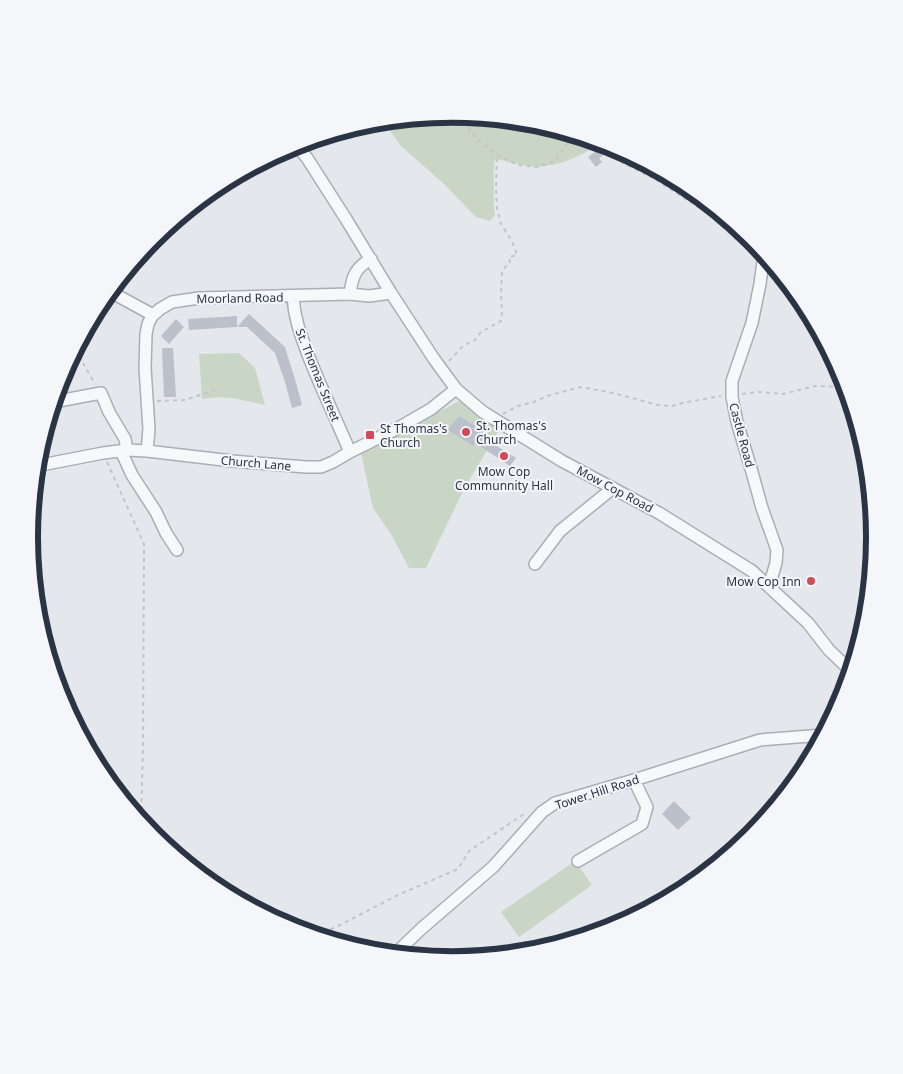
<svg xmlns="http://www.w3.org/2000/svg" width="903" height="1074" viewBox="0 0 903 1074" font-family="'Noto Sans',sans-serif">
  <style>
    .green { fill: #c9d6c5 }
    .building { fill: #bbc0ca }
    .lines { fill: none; stroke-linecap: round; stroke-linejoin: round }
    .minor-casing { stroke: #a9aeb7; stroke-width: 14 }
    .path { stroke: #c2c5cb; stroke-width: 2; stroke-dasharray: 4 4; stroke-linecap: butt }
    .minor { stroke: #f7f8fa; stroke-width: 11 }
    .poi-dot { fill: #d1495b; stroke: #f4f6f9; stroke-width: 2 }
    .labels { text-anchor: middle; dominant-baseline: central; stroke-width: 4; stroke-linejoin: round; paint-order: stroke }
    .street-label { font-size: 12px; fill: #2b3445; stroke: #f4f6f9 }
    .poi-label { font-size: 12px; fill: #2b3445; stroke: #f4f6f9; text-anchor: start }
    .rim { fill: none; stroke: #2b3445; stroke-width: 6 }
  </style>
  <rect width="100%" height="100%" fill="#e4e7ec"/>
  <path class="green" d="M452,114L534,122L603,143C584,153 566,164 545,166C528,168 511,162 495,159C493,166 494,175 494,183C494,195 493,203 495,215L490,221L476,217L444,184L401,146L383,121Z
    M239,353L255,368L265,405L232,398L220,397L202,399L199,354Z
    M461,400L501,427L465,487L426,568H409L391,534L373,508L361,453Z
    M575,861L592,885L519,937L501,912Z"/>
  <path class="building" d="M600,148L605,154L599,158L602,162L596,167L588,157Z
    M249,314L285,347L297,386L302,405L292,408L285,382L275,353L247,327H237Z
    M237,316V327L189,330L188,319Z
    M176,319L184,327L169,344L161,336Z
    M162,348H173L176,397H164Z
    M459,416L482,430L479,435L516,458L510,466L481,447L475,443L473,446L448,430Z
    M674,801L691,818L678,830L662,814Z"/>
  <g class="lines">
    <g class="minor-casing">
      <path id="minor" d="M296,145L307,158L346,219L391,293L434,359L456,389L483,412L562,461L659,513L752,571L808,623L829,650L851,671
        M764,254L760,284L752,323L732,381V397L737,422L752,472L762,508L777,550L776,563L769,586
        M109,291L153,315
        M350,294C352,277 355,268 371,259
        M293,296C294,317 300,333 307,352C320,386 336,419 350,452
        M53,402L101,393L109,412L125,439L127,450
        M121,451L132,475L156,512L166,533L177,550
        M147,451L149,429L145,368L146,334L148,324L152,316L160,309L172,302L199,298L350,294L369,296L391,293
        M36,466L103,453L127,450L147,451L232,461L306,467H321L333,462L350,452L398,428L431,409L456,389
        M535,564L560,531L613,488
        M578,861L642,824L647,807L634,780
        M395,954L421,929L493,867L542,812L555,803L634,780L760,740L823,735"/>
    </g>
    <path class="path" d="M458,115L478,140L497,155L518,165L537,167L555,161L569,141L570,133
      M605,144L617,160L653,178L706,212L754,255
      M75,349L95,384
      M449,361L463,346L475,340L481,332L501,321L502,312L501,292L502,271L510,262L509,257L517,255L512,241L501,224L497,209L496,188L497,155
      M742,394L759,392L783,394L815,386L846,387
      M157,401L185,400L215,390
      M503,414L518,406L534,402L547,396L581,387L613,393L658,405L672,406L682,403L721,396
      M107,462L144,544L143,746L141,822
      M316,936L340,925L398,895L458,869L469,851L527,812"/>
    <use href="#minor" class="minor"/>
  </g>
  <g class="poi-dot">
    <circle cx="466" cy="432" r="5"/>
    <rect x="365" y="430" width="10" height="10" rx="2.5"/>
    <circle cx="504" cy="456" r="5"/>
    <circle cx="811" cy="581" r="5"/>
  </g>
  <g class="labels">
    <g class="street-label">
      <text transform="translate(240 298) rotate(-1)">Moorland Road</text>
      <text transform="translate(318 375) rotate(68)">St. Thomas Street</text>
      <text transform="translate(742 435) rotate(75)">Castle Road</text>
      <text transform="translate(256 463) rotate(5)">Church Lane</text>
      <text transform="translate(615 489) rotate(28)">Mow Cop Road</text>
      <text transform="translate(597 792) rotate(-18)">Tower Hill Road</text>
    </g>
    <g class="poi-label">
      <text x="476" y="425">St. Thomas's<tspan x="476" dy="14">Church</tspan></text>
      <text x="380" y="428">St Thomas's<tspan x="380" dy="14">Church</tspan></text>
      <text x="504" y="471" text-anchor="middle">Mow Cop<tspan x="504" dy="14">Communnity Hall</tspan></text>
      <text x="801" y="581" text-anchor="end">Mow Cop Inn</text>
    </g>
  </g>
  <path d="M0 0H903V1074H0ZM38 537a414 414 0 1 1 828 0a414 414 0 1 1-828 0Z" fill="#f4f6f9" fill-rule="evenodd"/>
  <path class="rim" d="M38 537a414 414 0 1 1 828 0a414 414 0 1 1-828 0Z"/>
</svg>
